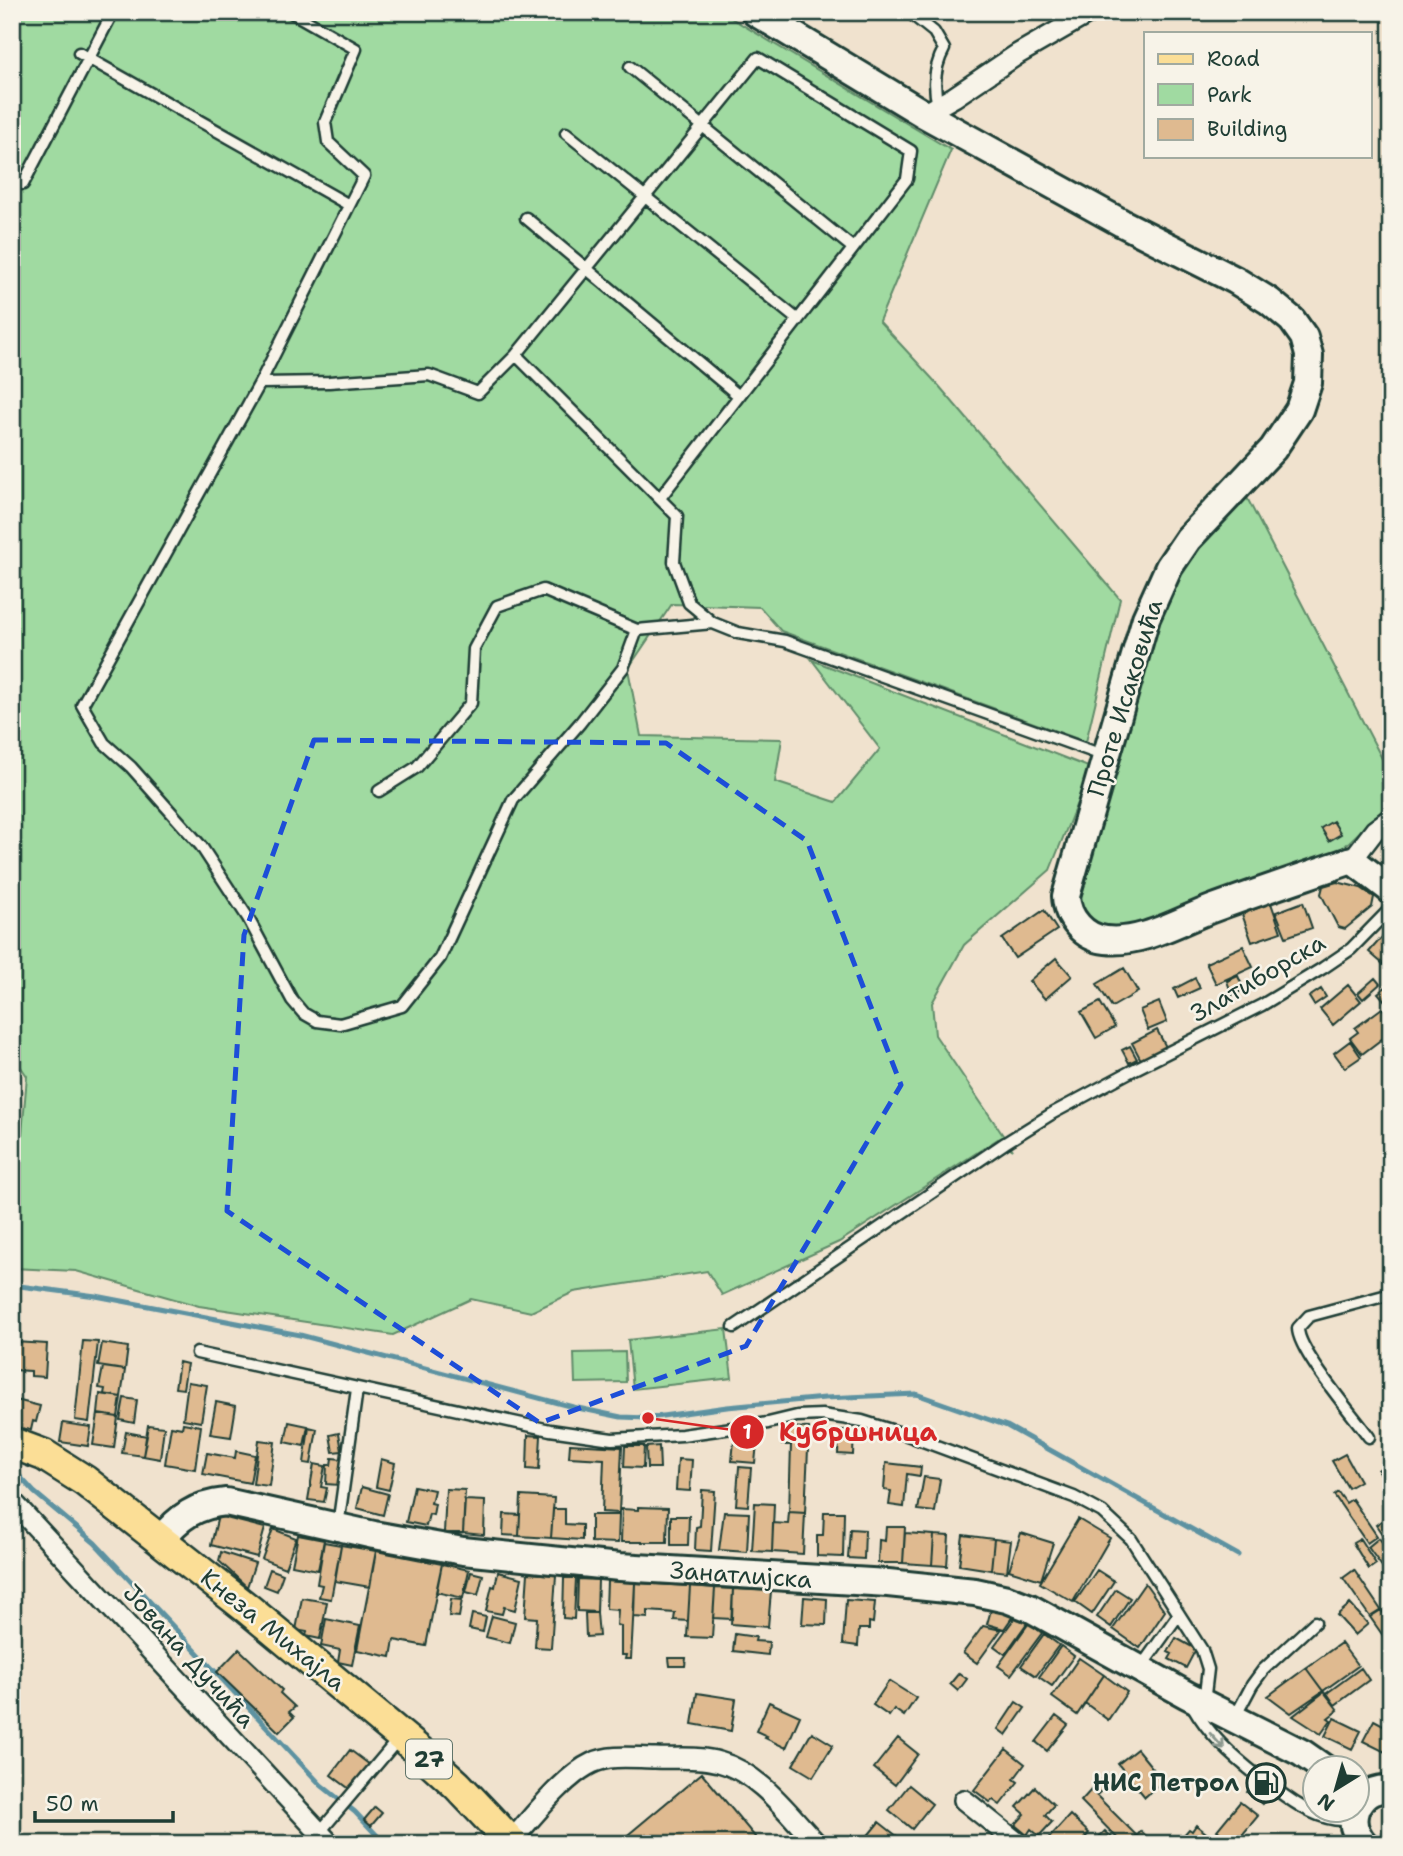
<svg xmlns="http://www.w3.org/2000/svg" width="1403" height="1856" viewBox="0 0 1403 1856" font-family="'Shantell Sans',sans-serif">
  <style>
    .green { fill: #a0daa1; stroke: #608c6a; stroke-width: 2 }
    .lines { fill: none; stroke-linecap: round; stroke-linejoin: round }
    .stream { stroke: #5d92a1; stroke-width: 5 }
    .building { fill: #dfba90; stroke: #1f3d34; stroke-width: 2 }
    .lane-casing { stroke: #1f3d34; stroke-width: 15 }
    .street-casing { stroke: #1f3d34; stroke-width: 24 }
    .secondary-casing { stroke: #1f3d34; stroke-width: 32 }
    .primary-casing { stroke: #1f3d34; stroke-width: 35 }
    .lane { stroke: #f7f3e8; stroke-width: 10 }
    .street { stroke: #f7f3e8; stroke-width: 19 }
    .secondary { stroke: #f7f3e8; stroke-width: 26 }
    .primary { stroke: #fbde96; stroke-width: 30 }
    .oneway { stroke: #8b988e }
    .marked { fill: none; stroke: #1d4ed8; stroke-width: 5; stroke-dasharray: 14 9; stroke-linejoin: round }
    .labels { text-anchor: middle; dominant-baseline: central; stroke-width: 5; stroke-linejoin: round; paint-order: stroke }
    .shield { fill: #f7f3e8; stroke: #60746a; stroke-width: 2 }
    .shield-label { font-size: 23px; font-weight: bold; fill: #1f3d34 }
    .street-label { font-size: 24px; fill: #1f3d34; stroke: #f7f3e8 }
    .poi-label { font-size: 24px; font-weight: bold; fill: #1f3d34; stroke: #f7f3e8; text-anchor: end }
    .leader { fill: none; stroke: #d62828; stroke-width: 2.5 }
    .callout-dot { fill: #d62828; stroke: #f7f3e8; stroke-width: 2.5 }
    .mark-label { font-size: 21px; text-anchor: middle; font-weight: bold; fill: #fff }
    .callout-label { font-size: 26px; text-anchor: middle; font-weight: bold; fill: #d62828; stroke: #f7f3e8; stroke-width: 5; stroke-linejoin: round; paint-order: stroke }
  </style>
  <rect width="100%" height="100%" fill="#f0e2ce"/>
  <filter id="ink" filterUnits="userSpaceOnUse"><feTurbulence type="fractalNoise" baseFrequency=".0143" numOctaves="2"/><feDisplacementMap in="SourceGraphic" scale="14" xChannelSelector="R" yChannelSelector="G"/><feConvolveMatrix kernelMatrix="1 2 1 2 8 2 1 2 1" color-interpolation-filters="sRGB"/></filter>
  <g filter="url(#ink)">
    <path class="green" d="M16,12H721L951,150L879,321L939,386L1120,599L1086,742L781,631L760,607L672,604L628,669L641,736L782,739L775,782L836,802L880,749L812,660L1091,768L1050,870L964,945L932,1003L935,1035L1013,1150L998,1139L839,1242L722,1295L707,1271L574,1292L531,1312L471,1299L393,1335L199,1306L76,1271L12,1268V1157L21,1146L27,1076L12,1054V18Z
      M1244,492L1391,776V802L1346,845L1331,856L1112,932L1092,923L1076,908L1153,618L1191,553Z
      M726,1329L732,1378L633,1389L628,1340Z
      M625,1352L626,1382L575,1383L574,1353Z"/>
    <g class="lines">
      <path class="stream" d="M12,1285L96,1296L300,1335L573,1407L621,1417L648,1418L727,1407L825,1398L916,1394L1007,1426L1238,1555
        M12,1468L34,1492L95,1543L321,1785L355,1812L385,1844"/>
    </g>
    <path class="building" d="M1333,821L1341,834L1329,841L1321,828Z
      M1337,882L1361,888L1374,897L1372,907L1345,929L1338,927L1321,894L1323,886Z
      M1303,902L1312,928L1286,937L1276,912Z
      M1271,903L1281,932L1252,942L1242,914Z
      M1044,910L1057,930L1015,958L1002,939Z
      M1391,932V971L1369,952L1383,936L1385,938Z
      M1243,946L1253,967L1216,984L1206,963Z
      M1056,958L1072,976L1045,999L1029,981Z
      M1124,968L1138,992L1112,1007L1097,984Z
      M1238,976L1244,990L1232,995L1227,981Z
      M1195,978L1200,988L1178,998L1174,989Z
      M1375,978L1380,984L1363,999L1358,993Z
      M1391,983V996L1385,1001L1378,993Z
      M1348,985L1361,1001L1333,1025L1320,1009Z
      M1321,989L1326,997L1314,1005L1309,997Z
      M1100,1002L1115,1027L1096,1038L1081,1012Z
      M1159,1002L1167,1022L1148,1030L1140,1010Z
      M1382,1008L1391,1019V1032L1362,1054L1350,1038L1358,1032L1355,1028Z
      M1157,1030L1166,1047L1141,1060L1132,1043Z
      M1350,1041L1361,1057L1345,1068L1334,1053Z
      M1130,1046L1137,1059L1129,1063L1122,1050Z
      M83,1341L98,1342L89,1422L75,1420Z
      M14,1342L47,1344L45,1377L31,1376V1371L13,1370Z
      M102,1343L128,1347L125,1370L98,1366Z
      M179,1362L187,1364L183,1389L175,1388Z
      M103,1367L125,1370L121,1397L104,1394L105,1389L99,1388Z
      M188,1382L207,1385L201,1422L183,1419Z
      M100,1394L121,1397L118,1417L98,1414Z
      M124,1398L137,1400L134,1423L120,1420Z
      M16,1400L40,1406L36,1422L33,1421L31,1430L12,1426Z
      M216,1402L236,1406L231,1437L210,1434Z
      M98,1414L118,1417L114,1448L93,1445Z
      M289,1422L308,1426L304,1446L285,1442Z
      M63,1423L91,1427L88,1446L60,1442Z
      M183,1423L201,1426L195,1469L165,1464L171,1426L182,1428Z
      M148,1425L164,1427L160,1459L143,1456Z
      M309,1427L317,1429L311,1464L304,1463Z
      M783,1427L809,1428L805,1513L789,1512L791,1445H782Z
      M839,1430H854L853,1455L838,1454Z
      M126,1432L147,1436L143,1456L122,1453Z
      M339,1433L342,1451L333,1452L330,1435Z
      M528,1435L541,1436L539,1470L527,1469Z
      M259,1440L275,1442L269,1486L253,1484Z
      M734,1441L757,1443L755,1463L732,1461Z
      M570,1444L622,1447L619,1513L602,1512L604,1459L569,1457Z
      M625,1446H644L643,1468L624,1467Z
      M659,1446L660,1468H647L646,1447Z
      M236,1451L255,1455L250,1483L203,1474L207,1453L235,1458Z
      M1345,1454L1360,1481L1348,1488L1332,1461Z
      M332,1458L341,1459L339,1485L326,1484L327,1465H331Z
      M381,1459L395,1463L389,1490L376,1487Z
      M678,1459L692,1460L690,1491L676,1490Z
      M1390,1461L1391,1462V1487L1378,1470Z
      M886,1463L921,1467L920,1476L907,1474L904,1507L889,1505L891,1491L884,1490Z
      M314,1464L325,1466L321,1487L327,1488L324,1502L308,1500Z
      M739,1467L751,1468L748,1506L736,1505Z
      M924,1477L940,1479L935,1512L918,1510Z
      M414,1486L434,1490L431,1503L435,1504L433,1515L429,1514L426,1526L406,1522Z
      M362,1487L388,1494L383,1515L357,1508Z
      M446,1489L465,1490L463,1533H444Z
      M702,1490L715,1491L711,1551L695,1550L696,1527L700,1526Z
      M1338,1492L1346,1503L1352,1499L1377,1536L1367,1543L1334,1495Z
      M521,1496L554,1498L551,1538L519,1536Z
      M465,1500L485,1501L484,1535L463,1533Z
      M755,1503L774,1504L772,1552L752,1551Z
      M638,1507L668,1508L667,1542H621L622,1509L638,1510Z
      M553,1509H565V1524L582,1525V1540L551,1538Z
      M724,1512L749,1513L747,1552L719,1550Z
      M789,1512L805,1513L803,1554L772,1552L773,1523L788,1524Z
      M824,1512H844L843,1557L817,1556V1535H823Z
      M504,1514L520,1515L519,1536L503,1535Z
      M591,1515H619L618,1543L591,1542Z
      M218,1516L265,1528L257,1557L211,1545Z
      M671,1516H689L688,1545H671Z
      M1078,1519L1110,1538L1073,1602L1040,1583Z
      M1384,1519L1391,1529L1390,1546L1376,1525Z
      M886,1527H905L903,1563H878L879,1540L885,1541Z
      M273,1529L296,1538L285,1568L262,1559Z
      M850,1529L865,1530L864,1559L848,1558Z
      M905,1533L934,1535L932,1565L903,1563Z
      M1021,1533L1053,1543L1041,1580L1009,1570Z
      M298,1535L324,1540L318,1570L292,1565Z
      M934,1535L949,1536L947,1566L932,1565Z
      M963,1535L994,1539L991,1570L959,1565Z
      M1379,1538L1391,1554V1573L1388,1575L1368,1547Z
      M994,1539L1011,1541L1007,1572L991,1570Z
      M1360,1539L1376,1564L1369,1569L1353,1543Z
      M324,1542L341,1545L331,1599L319,1597L322,1585L317,1584Z
      M341,1545L376,1551L370,1587L335,1581Z
      M376,1551L442,1564L426,1646L394,1640L391,1657L357,1650Z
      M221,1552L255,1563L247,1587L219,1561Z
      M442,1564L469,1570L463,1598L436,1592Z
      M270,1569L283,1574L277,1591L264,1586Z
      M1097,1570L1114,1581L1092,1614L1075,1602Z
      M1354,1570L1381,1610L1370,1617L1343,1578Z
      M471,1572L483,1575L478,1595L466,1592Z
      M498,1572L522,1578L515,1610L504,1607L502,1614L486,1611L492,1586L495,1587Z
      M528,1573L556,1575L551,1648L535,1647L537,1618L525,1617Z
      M564,1578H576L574,1619L563,1618Z
      M578,1579L598,1580L597,1612L577,1611Z
      M607,1581L635,1583L631,1659H625L626,1655H621V1626L617,1625L618,1610L606,1609Z
      M635,1583L690,1586L688,1621L674,1620L675,1613L648,1611V1618L634,1617Z
      M1145,1583L1165,1611L1140,1648L1113,1629Z
      M690,1586L715,1588L712,1638L687,1637Z
      M715,1588L733,1589L732,1619L713,1618Z
      M733,1589L771,1591L768,1627L731,1624Z
      M1116,1589L1130,1598L1111,1627L1097,1617Z
      M804,1597L827,1599L826,1625L802,1624Z
      M302,1598L327,1602L320,1639L306,1636L307,1632L296,1630Z
      M451,1599L462,1600L459,1617L449,1616Z
      M846,1600L875,1602L873,1623L869,1622V1629H859L858,1646L843,1644Z
      M1350,1604L1368,1624L1355,1635L1337,1615Z
      M991,1610L1013,1616L1004,1629L987,1624Z
      M1381,1610L1391,1624V1647L1370,1617Z
      M585,1613H597L599,1636L586,1637Z
      M472,1614L486,1617L483,1632L469,1629Z
      M1017,1615L1027,1623L1005,1654L994,1646Z
      M492,1616L515,1622L510,1643L486,1637Z
      M326,1619L360,1626L352,1665L338,1662L340,1650L321,1646Z
      M1029,1623L1042,1633L1011,1675L998,1666Z
      M983,1626L1001,1630L977,1663L963,1653Z
      M735,1634L756,1637L755,1641L769,1642L768,1655L733,1651Z
      M1044,1634L1059,1645L1036,1676L1021,1666Z
      M1176,1638L1196,1649L1186,1668L1169,1659L1172,1654L1168,1652Z
      M1341,1643L1358,1666L1323,1691L1306,1668Z
      M1061,1646L1074,1656L1052,1686L1039,1677Z
      M239,1649L282,1690L280,1693L295,1707L289,1712L294,1717L279,1732L217,1672Z
      M669,1658H686L685,1666H670Z
      M1079,1658L1104,1675L1077,1715L1052,1697Z
      M1306,1668L1323,1691L1291,1713L1268,1696Z
      M1361,1668L1369,1680L1335,1705L1327,1693Z
      M959,1673L967,1679L958,1691L950,1684Z
      M1104,1675L1127,1692L1108,1720L1085,1703Z
      M889,1681L916,1698L904,1716L894,1709L889,1716L873,1705Z
      M1324,1692L1338,1710L1328,1718L1331,1720L1321,1734L1293,1716Z
      M697,1693L736,1699L731,1731L692,1724Z
      M769,1702L800,1716L786,1748L765,1738L767,1736L756,1731Z
      M1016,1702L1025,1708L1006,1735L998,1729Z
      M1056,1716L1068,1725L1047,1751L1036,1742Z
      M1334,1718L1361,1731L1352,1749L1325,1736Z
      M1374,1720L1391,1729V1755L1363,1741Z
      M812,1732L833,1745L813,1777L793,1765Z
      M898,1738L918,1754L895,1785L874,1768Z
      M1006,1749L1025,1764L1014,1779L1018,1782L1000,1805L993,1800L990,1802L974,1790Z
      M1137,1749L1163,1781L1145,1797L1118,1764Z
      M350,1750L370,1765L351,1790L331,1775Z
      M1268,1764L1283,1776L1262,1804L1247,1792Z
      M702,1773L761,1844H617Z
      M1108,1774L1115,1781L1109,1787L1107,1785L1097,1795L1091,1790Z
      M909,1785L932,1804L912,1829L889,1810Z
      M1035,1787L1054,1805L1045,1815L1052,1822L1039,1836L1031,1829L1027,1835L1015,1825L1025,1814L1017,1807Z
      M1091,1790L1137,1836L1130,1844H1123L1081,1801Z
      M1240,1802L1258,1816L1238,1840L1235,1838L1232,1842L1217,1830Z
      M375,1807L382,1813L371,1826L364,1820Z
      M1070,1815L1089,1833L1080,1844H1055L1049,1838Z
      M879,1822L907,1844H861Z
      M1196,1825L1206,1833L1197,1844H1176L1189,1829L1192,1831Z
      M1105,1831L1119,1844H1102L1097,1839Z
      M1141,1831L1155,1844H1130Z"/>
    <g class="lines">
      <g class="lane-casing">
        <path id="lane" d="M291,12L356,49L325,122L328,142L364,176L260,383L82,705L104,743L131,767L201,846L248,918L292,1000L303,1013L317,1021L340,1024L402,1006L440,958L513,800L580,723L623,668L637,630L713,623
          M909,12L934,32L944,49C934,67 933,86 938,106
          M788,29L800,12
          M79,53L349,205
          M630,67L853,248
          M566,133L798,320
          M23,184L113,12
          M526,218L739,396
          M516,355L677,516L674,562L689,603L713,623L738,633L785,641L1105,756
          M260,383L329,382L429,375L478,393L516,355L758,58L911,151L907,179L660,498
          M379,791L417,767L471,703L474,649L497,606L543,590L637,630
          M734,1327L1005,1143L1053,1113L1135,1069L1262,1005L1323,968L1351,949L1391,908
          M197,1353L550,1430L612,1439L682,1435L768,1423L797,1416L822,1415L862,1421L904,1434L1074,1497L1102,1512L1131,1539L1202,1650L1208,1669L1204,1703
          M1369,1437C1354,1416 1297,1350 1298,1328L1309,1316L1391,1294
          M338,1526L357,1389
          M1141,1667L1179,1614
          M1192,1705C1209,1735 1231,1755 1259,1777
          M1235,1717L1252,1685L1263,1670L1315,1622
          M1274,1788C1295,1804 1325,1825 1352,1819
          M319,1833L400,1737"/>
      </g>
      <g class="street-casing">
        <path id="street" d="M924,114L954,97L1018,54L1091,12
          M1352,860L1375,830L1391,818
          M12,1501L330,1844
          M964,1800L1019,1844
          M511,1841C532,1818 564,1776 592,1763C611,1754 635,1758 655,1758C676,1759 699,1756 719,1762C760,1773 789,1815 817,1844"/>
      </g>
      <g class="secondary-casing">
        <path id="secondary" d="M755,12L924,114L1122,223L1235,280L1269,301L1292,320L1304,337L1309,355L1308,383L1299,410L1273,449L1188,539L1169,567L1146,618L1066,896C1067,918 1084,938 1106,940C1143,944 1181,920 1214,908C1260,891 1306,876 1352,860L1391,890
          M161,1539C179,1517 196,1505 226,1502L374,1535L463,1551L620,1567L888,1583L975,1592L1007,1599L1030,1608L1187,1695L1302,1753L1325,1769
          M1358,1805C1366,1792 1376,1788 1391,1789
          M1355,1811C1351,1823 1355,1834 1364,1844"/>
      </g>
      <g class="primary-casing">
        <path id="primary" d="M12,1443L44,1455L85,1481L248,1609L424,1755L457,1785L513,1844"/>
      </g>
      <use href="#lane" class="lane"/>
      <use href="#street" class="street"/>
      <use href="#secondary" class="secondary"/>
      <use href="#primary" class="primary"/>
    </g>
    <defs><path id="oneway-shaft" d="M-6 0H5M1.5-3L5.5 0L1.5 3" fill="none" stroke-width="1.6" stroke-linecap="round" stroke-linejoin="round" transform="scale(1.75)"/></defs>
    <use class="oneway" href="#oneway-shaft" transform="translate(1217 1741) rotate(48)"/>
  </g>
  <path class="marked" d="M314,740L666,743L807,841L901,1085L746,1346L540,1423L227,1211L244,935Z"/>
  <defs>
    <g id="fuel-ring" transform="scale(2.0125)"><circle r="9.5" fill="#f7f3e8" stroke="#1f3d34" stroke-width="1.5"/><path d="M-5.5-6h7V0h2V4h1.3V-2.5L3-4.5l.8-.8L6-3V5H2.5V1h-1V6h-7ZM-4.2-4.7v3.2H.2V-4.7Z" fill="#1f3d34"/></g>
  </defs>
  <g fill-rule="evenodd">
    <use href="#fuel-ring" x="1266" y="1783"/>
  </g>
  <g class="labels">
    <rect class="shield" x="406" y="1739.5" width="46" height="39" rx="5"/>
    <g class="shield-label">
      <text x="429" y="1759">27</text>
    </g>
    <g class="street-label">
      <text transform="translate(1125 698) rotate(-73)">Проте Исаковића</text>
      <text transform="translate(1258 978) rotate(-30)">Златиборска</text>
      <text transform="translate(741 1575) rotate(4)">Занатлијска</text>
      <text transform="translate(273 1630) rotate(39)">Кнеза Михајла</text>
      <text transform="translate(189 1656) rotate(48)">Јована Дучића</text>
    </g>
    <g class="poi-label">
      <text x="1239" y="1783">НИС Петрол</text>
    </g>
  </g>
  <path class="leader" d="M648 1418L747 1432"/>
  <g class="callout-dot">
    <circle cx="648" cy="1418" r="7"/>
    <circle cx="747" cy="1432" r="18"/>
  </g>
  <g class="mark-label">
    <text x="747" y="1439">1</text>
  </g>
  <g class="callout-label">
    <text x="858" y="1441">Кубршница</text>
  </g>
  <rect width="1403" height="1856" fill="none" stroke="#f7f3e8" stroke-width="42"/>
  <rect x="21" y="21" width="1361" height="1814" fill="none" stroke="#1f3d34" stroke-width="2.5" filter="url(#ink)"/>
  <rect x="1144" y="32" width="228" height="126" fill="#f7f3e8" stroke="#a1aaa0" stroke-width="2"/>
  <rect x="1158" y="54" width="35" height="10" fill="#fbde96" stroke="#a1aaa0" stroke-width="2"/>
  <text x="1207" y="66" font-size="21" fill="#1f3d34">Road</text>
  <rect x="1158" y="84" width="35" height="21" fill="#a0daa1" stroke="#a1aaa0" stroke-width="2"/>
  <text x="1207" y="102" font-size="21" fill="#1f3d34">Park</text>
  <rect x="1158" y="119" width="35" height="21" fill="#dfba90" stroke="#a1aaa0" stroke-width="2"/>
  <text x="1207" y="136" font-size="21" fill="#1f3d34">Building</text>
  <g transform="translate(1336 1789) rotate(217)"><circle r="33" fill="#f7f3e8" stroke="#a1aaa0" stroke-width="2"/>
  <path d="M0-5L12 26L0 18L-12 26Z" fill="#1f3d34"/>
  <text y="-10" font-size="19" font-weight="bold" text-anchor="middle" fill="#1f3d34">N</text>
  </g>
  <path d="M35 1811v10h138v-10" fill="none" stroke="#1f3d34" stroke-width="3.5"/>
  <text x="46" y="1811" font-size="21" fill="#1f3d34" stroke="#f7f3e8" stroke-width="5" paint-order="stroke">50 m</text>
</svg>
